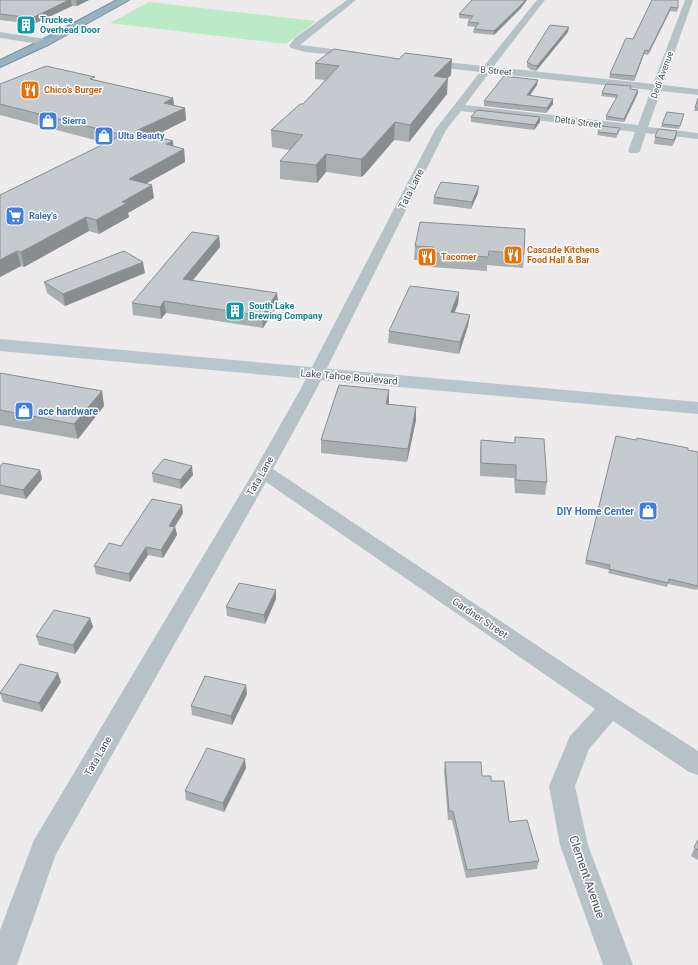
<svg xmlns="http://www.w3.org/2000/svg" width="698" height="965" viewBox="0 0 698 965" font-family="Roboto,sans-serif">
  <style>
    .green { fill: #bbeac7 }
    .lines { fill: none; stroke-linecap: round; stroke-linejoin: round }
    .trunk-casing { stroke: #7190a3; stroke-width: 2 }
    .minor { fill: #b7c2c7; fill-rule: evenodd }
    .tertiary { fill: #b7c2c7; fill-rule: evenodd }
    .secondary { fill: #b8c5cc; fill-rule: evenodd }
    .trunk { fill: #9ab2c0; fill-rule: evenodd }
    .wall { fill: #a9aeb1 }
    .shaded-wall { fill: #8a8d90 }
    .building { fill: #c5cace; stroke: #8a8d90 }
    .labels { text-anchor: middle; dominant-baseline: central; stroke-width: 3; stroke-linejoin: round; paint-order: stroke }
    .far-culture-label { font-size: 9px; font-weight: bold; fill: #0d838f; stroke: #fff; text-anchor: start }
    .far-street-label { font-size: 9px; fill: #455157; stroke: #fff }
    .far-food-label { font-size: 9px; font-weight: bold; fill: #c56008; stroke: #fff; text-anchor: start }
    .far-shop-label { font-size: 9px; font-weight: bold; fill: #366cbe; stroke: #fff; text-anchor: start }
    .street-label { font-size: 10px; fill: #455157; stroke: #fff }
    .shop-label { font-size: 10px; font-weight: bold; fill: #366cbe; stroke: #fff; text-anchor: start }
    .near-street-label { font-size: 12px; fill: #455157; stroke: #fff }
  </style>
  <rect width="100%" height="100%" fill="#eeebec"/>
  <path class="green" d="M149,2L316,21L286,44L110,23Z"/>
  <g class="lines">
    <g class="trunk-casing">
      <path id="trunk" d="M117,0H129L50,44L0,67V60L42,40Z"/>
    </g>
    <path class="minor" d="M347,0H356L300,45L357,52L362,55L360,57L305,52L291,48L289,46L295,38Z
      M537,0H545L493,67L653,84L685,0H693L663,85L698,89V95L661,91L648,127L698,133V139L646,133L640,151L638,153H630L628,151L635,132L461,111L446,130L315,392L273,469L619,700L698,751V775L689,772L613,721L589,749L575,786L588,845L633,965H603L560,845L549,786L570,736L595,709L266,482L56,854L17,965H0V930L34,840L254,471L299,392L435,130L480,72L427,66L422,63L427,60L484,66ZM489,73L651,90L638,125L465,105Z"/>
    <path class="tertiary" d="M0,32L46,39L51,42L46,45L0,38Z"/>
    <path class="secondary" d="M0,339L698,402V414L0,351Z"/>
    <use href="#trunk" class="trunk"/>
  </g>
  <path class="wall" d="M0,0H89L77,6H72L34,24L0,20Z
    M652,0L678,8L677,12L670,11L648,55L644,54L634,81L609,78L610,74L633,39Z
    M521,8L494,35L473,33L474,29L476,27L467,26L468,22L470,19L459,18V14Z
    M568,32L536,71L531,70L527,67V62Z
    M315,63L451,75L447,78V94L409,142L394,140L364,175L361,177L326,172L317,183L280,179V161L290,150L272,147L271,130L303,104L325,80L315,79Z
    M95,80L173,98L174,105L185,108L186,120L154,136L173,146L184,149L185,162L146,183L154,198L128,213L129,217L99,234L89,231L24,267L21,266L0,277V195L106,143L0,115V84Z
    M537,85L530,96L553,99V104L546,113L484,106V101Z
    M631,89L638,93L624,122L606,120V116L617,98L601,96L602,93Z
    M698,98V111H694L695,108Z
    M471,117H540V122L534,130L471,122Z
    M683,117L679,129L661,127L662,124Z
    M620,128L619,132L616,138L597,135L598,132Z
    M677,131L676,138L672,146L654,144L655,137Z
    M478,193L471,209L433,204L434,197Z
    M219,236L220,247L192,281L277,293L278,304L263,328L166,313L161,319L133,315L132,303Z
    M415,246L524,254L523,268L487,265V271L431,267V261L414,260Z
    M145,273L65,306L47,293L44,282Z
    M459,292L458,304L454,313L468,326L459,354L388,343L389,331Z
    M0,373L102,391L104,406L78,439L0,425Z
    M389,390L388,405L416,407V420L407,462L321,453V440Z
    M616,436L698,452V588L697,590L668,584L667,587L608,573L609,570L585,564Z
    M515,437L547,482L545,495L515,493L514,478L480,476V453L481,440L515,443Z
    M0,466L40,470L42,479L26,499L0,494Z
    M152,473L193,475L181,489L153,482Z
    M183,513L175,527L177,535L163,558L148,555L130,582L96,574L94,566L121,546Z
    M276,599L265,624L227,616L226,607Z
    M90,618L93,627L75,654L39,645L36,636Z
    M61,682L42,712L3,702L0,693Z
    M246,685L247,694L232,725L192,715L191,706Z
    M445,762L482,776L491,781L509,822L539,861L537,869L466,878L452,820H448L444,771Z
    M246,768L224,812L186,800L185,791Z
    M698,840V860L691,856Z"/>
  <path class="shaded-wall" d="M69,0H71L72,6L34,24L32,18Z
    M76,0H89L77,6Z
    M525,0H527L521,8L494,35V31Z
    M671,7L670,11L648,55L649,51Z
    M569,27L568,32L536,71L537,66Z
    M645,50L644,54L634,81L635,76Z
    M452,59L451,75L433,92L434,76Z
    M448,78L447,94L409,142L410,125Z
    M538,80L537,85L526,100L527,95Z
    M638,90V93L624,122V119Z
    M173,98L175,110L164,103Z
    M553,99V104L546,113L547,108Z
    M185,108L186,120L138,144L136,131Z
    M540,117V122L534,130L535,125Z
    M395,122L394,140L364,175L361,177V159Z
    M677,131L676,138L672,146Z
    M173,141L174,154L166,144Z
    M184,149L185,162L131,192L129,179Z
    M326,154V172L317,183L316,165Z
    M152,185L154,198L128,213L129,217L99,234L96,220L122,202Z
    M479,186L478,193L471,209L472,202Z
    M86,217L89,231L24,267L21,252Z
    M219,236L220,247L184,291L183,279Z
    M17,251L21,266L0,277V260Z
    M143,262L145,273L65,306L63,294Z
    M459,292L458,304L450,324L451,312Z
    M277,293L278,304L263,328L262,316Z
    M164,301L166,313L161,319L160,307Z
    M470,315L468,326L459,354L460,342Z
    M389,390V402L385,417L386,404Z
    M102,391L104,406L78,439L74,424Z
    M416,407V420L407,462L408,449Z
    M192,466L193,475L181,489L180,480Z
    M40,470L42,479L26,499L23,490Z
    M182,505L183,513L170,534L169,526Z
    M175,527L177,535L163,558L161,550Z
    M146,547L148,555L130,582L129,574Z
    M276,590V599L265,624L264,615Z
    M90,618L93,627L75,654L73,645Z
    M58,673L61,682L42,712L39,703Z
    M246,685L247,694L232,725L231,716Z
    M245,759L246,768L224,812L223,803Z"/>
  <path class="building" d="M0,0H69L32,18L0,14Z
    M472,0H525L522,4L494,31L474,29L479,23L468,22L473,16L459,14Z
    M652,0H678V8L671,7L649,51L645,50L635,76L610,74L626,38L633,39Z
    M550,25L569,27L537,66L532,65L527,62Z
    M334,49L399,59L405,53L452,59L434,76L448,78L410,125L395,122L364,157L361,159L326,154L316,165L280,161L303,135L271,130L300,104H303L339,66L315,63Z
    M46,66L95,77L90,79L173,98L164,103L185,108L136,131L173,141L166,144L184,149L129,179L152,185L122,202L127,203L96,220L86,217L21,252L17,251L0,260V195L122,135L0,104V84Z
    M504,76L538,80L527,95L553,99L547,108L484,101Z
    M606,84L631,86L630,89L638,90L624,119L606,116L618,95L602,93Z
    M698,98V108H695Z
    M477,110L540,117L535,125L471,117Z
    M667,112L684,114L680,126L662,124Z
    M601,126L620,128L617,134L598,132Z
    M658,129L677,131L674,140L655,137Z
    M441,182L479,186L472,202L434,197Z
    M420,222L525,229L524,254L489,251L488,257L432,253L433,247L415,246Z
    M192,232L219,236L183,279L277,293L262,316L164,301L160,307L132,303Z
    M124,251L143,262L63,294L44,282Z
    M410,286L459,292L451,312L470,315L460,342L389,331Z
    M0,373L102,391L74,424L0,410Z
    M339,385L389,390L386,404L416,407L408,449L321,440Z
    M616,436L636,440L637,438L688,448V450L698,452V586L669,579L668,583L609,569L610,565L586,560Z
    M515,437L544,439L547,482L516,480V465L481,463V440L515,443Z
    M164,459L192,466L180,480L152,473Z
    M3,463L40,470L23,490L0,485V466Z
    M152,499L182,505L169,526L175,527L161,550L146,547L129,574L94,566L109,543L121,546Z
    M239,583L276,590L264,615L226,607Z
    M54,610L90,618L73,645L36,636Z
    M20,664L58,673L39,703L0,693Z
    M205,676L246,685L231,716L191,706Z
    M207,748L245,759L223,803L185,791Z
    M445,762H481L482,776H491V781H504L509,822L527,820L539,861L467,870L453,811H449Z
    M698,840V850L694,847Z"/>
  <defs>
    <g id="building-square" transform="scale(1)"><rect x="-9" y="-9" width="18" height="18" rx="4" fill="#0f9aa8" stroke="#fff"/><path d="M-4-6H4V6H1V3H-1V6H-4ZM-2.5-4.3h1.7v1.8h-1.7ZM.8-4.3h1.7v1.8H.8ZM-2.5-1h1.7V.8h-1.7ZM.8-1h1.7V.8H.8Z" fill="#fff"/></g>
    <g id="restaurant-square" transform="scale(1)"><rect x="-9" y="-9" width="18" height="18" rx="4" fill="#e8710a" stroke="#fff"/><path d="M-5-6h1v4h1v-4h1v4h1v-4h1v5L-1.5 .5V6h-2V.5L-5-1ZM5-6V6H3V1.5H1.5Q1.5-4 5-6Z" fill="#fff"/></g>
    <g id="shop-square" transform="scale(1)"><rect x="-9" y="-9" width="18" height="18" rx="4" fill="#3f7fe0" stroke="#fff"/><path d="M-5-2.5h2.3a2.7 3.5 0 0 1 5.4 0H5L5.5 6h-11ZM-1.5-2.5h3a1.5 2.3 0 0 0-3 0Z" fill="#fff"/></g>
    <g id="supermarket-square" transform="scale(1)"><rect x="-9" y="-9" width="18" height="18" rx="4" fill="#3f7fe0" stroke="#fff"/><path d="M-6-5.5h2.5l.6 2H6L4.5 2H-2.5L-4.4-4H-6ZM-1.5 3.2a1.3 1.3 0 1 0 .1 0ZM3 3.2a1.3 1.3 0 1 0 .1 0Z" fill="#fff"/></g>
  </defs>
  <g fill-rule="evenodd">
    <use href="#building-square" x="26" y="25"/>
    <use href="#restaurant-square" x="30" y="90"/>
    <use href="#shop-square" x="48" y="121"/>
    <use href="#shop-square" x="104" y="136"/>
    <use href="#supermarket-square" x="15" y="216"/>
    <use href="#restaurant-square" x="513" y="255"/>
    <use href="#restaurant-square" x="427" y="257"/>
    <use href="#building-square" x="235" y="311"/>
    <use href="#shop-square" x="24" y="411"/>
    <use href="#shop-square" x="648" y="511"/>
  </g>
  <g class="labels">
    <g class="far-culture-label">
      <text x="40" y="20">Truckee<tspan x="40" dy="10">Overhead Door</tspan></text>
      <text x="249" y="306">South Lake<tspan x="249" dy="10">Brewing Company</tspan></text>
    </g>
    <g class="far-street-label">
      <text transform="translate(496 71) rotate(5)">B Street</text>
      <text transform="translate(662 75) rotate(-70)">Dedi Avenue</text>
      <text transform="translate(578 122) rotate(7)">Delta Street</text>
    </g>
    <g class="far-food-label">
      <text x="44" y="90">Chico’s Burger</text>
      <text x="527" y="250">Cascade Kitchens<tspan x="527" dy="10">Food Hall &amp; Bar</tspan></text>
      <text x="441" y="257">Tacomer</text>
    </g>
    <g class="far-shop-label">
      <text x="62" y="121">Sierra</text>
      <text x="118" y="136">Ulta Beauty</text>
      <text x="29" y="216">Raley's</text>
    </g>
    <g class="street-label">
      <text transform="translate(411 189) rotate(-63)">Tata Lane</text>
      <text transform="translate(349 377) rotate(5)">Lake Tahoe Boulevard</text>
      <text transform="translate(260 476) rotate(-60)">Tata Lane</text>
      <text transform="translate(480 618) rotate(34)">Gardner Street</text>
      <text transform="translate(98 756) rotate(-60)">Tata Lane</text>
    </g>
    <g class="shop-label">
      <text x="38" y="411">ace hardware</text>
      <text x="634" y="511" text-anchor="end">DIY Home Center</text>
    </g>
    <g class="near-street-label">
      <text transform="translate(587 877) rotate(71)">Clement Avenue</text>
    </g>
  </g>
</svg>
